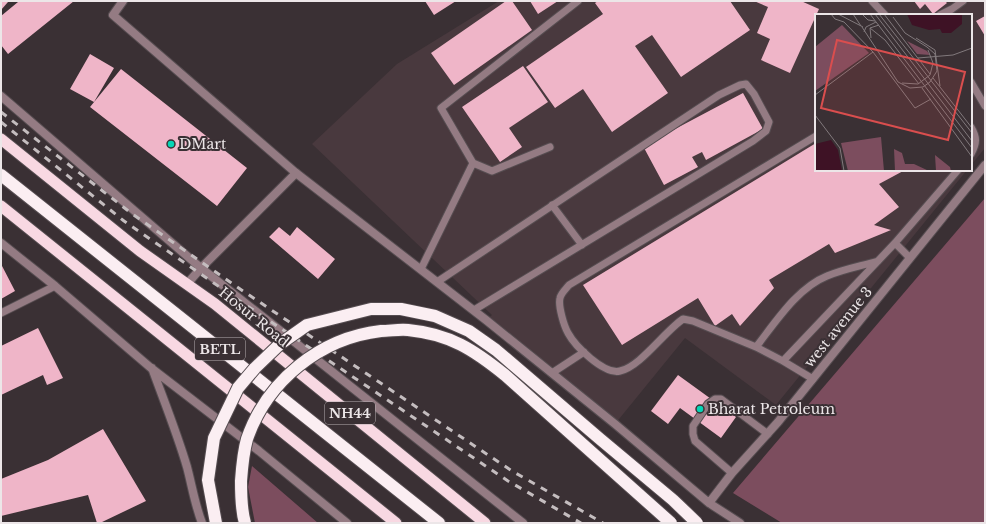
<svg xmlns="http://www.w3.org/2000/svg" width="986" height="524" viewBox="0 0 986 524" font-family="'Libre Baskerville',serif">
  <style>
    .built { fill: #49393e }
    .green { fill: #7c4d5e }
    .building { fill: #efb5c8 }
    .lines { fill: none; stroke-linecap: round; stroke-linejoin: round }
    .service-casing { stroke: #564d51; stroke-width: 9 }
    .minor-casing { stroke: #564d51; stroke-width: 10 }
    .tertiary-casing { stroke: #564d51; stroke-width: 10 }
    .trunk-casing { stroke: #564d51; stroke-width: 13 }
    .motorway-casing { stroke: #564d51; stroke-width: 14 }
    .service { stroke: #947b83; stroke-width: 7 }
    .minor { stroke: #947b83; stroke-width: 8 }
    .tertiary { stroke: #947b83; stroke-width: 8 }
    .trunk { stroke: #f8d8e2; stroke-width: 11 }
    .motorway { stroke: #fbeef2; stroke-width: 12 }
    .rail { stroke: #c4bdbf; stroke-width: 3; stroke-dasharray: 7 7; stroke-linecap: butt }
    .motorway-bridge-casing { stroke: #564d51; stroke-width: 14; stroke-linecap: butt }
    .motorway-bridge { stroke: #fbeef2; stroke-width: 12 }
    .poi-dot { fill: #05d5b6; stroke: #3a3034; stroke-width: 1.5 }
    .labels { text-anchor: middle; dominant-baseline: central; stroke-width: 4; stroke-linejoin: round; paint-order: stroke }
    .shield { fill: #3a3034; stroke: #b7afb2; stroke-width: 1 }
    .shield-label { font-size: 13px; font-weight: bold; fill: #ece6e8 }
    .poi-label { font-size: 14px; fill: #ece6e8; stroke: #3a3034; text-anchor: start }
    .street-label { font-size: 14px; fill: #ece6e8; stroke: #3a3034 }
    .inset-road { fill: none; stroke: #81797c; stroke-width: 1 }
    .view { fill: #da4e4e; fill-opacity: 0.15; stroke: #da4e4e; stroke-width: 2 }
    .inset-edge { fill: none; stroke: #ece6e8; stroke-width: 2 }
  </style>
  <rect width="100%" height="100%" fill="#3a3034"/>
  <path class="built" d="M499,1H985V148L971,165V15H816V170H967L776,405L685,338L615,424L486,320L492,315L312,144L397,64Z"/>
  <path class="green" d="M985,198V523H782L733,493Z
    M252,466L318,523H255L248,487Z"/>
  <path class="building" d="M1,1L8,2L1,10Z
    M17,1H74L8,54L1,45V16L18,2Z
    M425,1H456L434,15Z
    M506,1H512L532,30L454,85L431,53Z
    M530,1H558L538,14Z
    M598,1H730L750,30L681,77L652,35L635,46L668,93L612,132L583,89L555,108L526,67L603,14L595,3Z
    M754,1H801L819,9L790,73L761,60L770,39L757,33L768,7Z
    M914,1H945L947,3L933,14L925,4L920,9Z
    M985,16V36L976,21Z
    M90,54L114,68L94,102L70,89Z
    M523,66L548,102L509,128L522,147L500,162L462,107Z
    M121,69L247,168L217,206L90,107Z
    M743,93L763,129L706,160L702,152L692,157L698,167L664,185L643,146Z
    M816,143V170H905L879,184L899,207L874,225L891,230L835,253L829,244L769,280L774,288L740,326L732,314L715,326L698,298L622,345L583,285Z
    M279,227L290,236L297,227L335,259L318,279L269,237Z
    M1,264L15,291L1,299Z
    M38,328L63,378L47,385L43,375L1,395V346Z
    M678,375L736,417L721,438L680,408L668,424L651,411Z
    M103,429L146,501L100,523H97L88,495L1,516V479L48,460Z"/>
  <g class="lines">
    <g class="service-casing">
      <path id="service" d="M872,1L885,15
        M940,15L952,9L963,1
        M971,82L985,106
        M971,127C977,137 977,143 971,154
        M816,136L569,285C566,289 561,293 560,298C558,306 564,326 568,333C575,346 604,375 620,371C640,367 664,332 683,319L693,321L756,347L783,361L895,243L958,170
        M473,163L441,108L578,1
        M552,205L582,245
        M895,243L910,258
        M421,269L473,163L492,171L550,147
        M437,282L719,95L740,85L746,84L754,94L769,122L766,131L753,141L474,310
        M1,313L55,286
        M756,347C775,323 797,288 827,276C843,269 861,266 878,261
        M783,361L813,379
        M552,373L584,352
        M732,473L695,441L693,434V426L708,404L715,399H721L768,434"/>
    </g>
    <g class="minor-casing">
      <path id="minor" d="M123,1L113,15L296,173"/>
    </g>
    <g class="tertiary-casing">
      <path id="tertiary" d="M1,96L201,268L523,523
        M1,243L55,286L151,368L259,451L347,523
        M187,284L201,268L296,173L486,320L615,424L709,503L740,523
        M152,368C164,401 177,433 187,467C192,486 195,505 202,523
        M709,503L732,473L778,422L985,165"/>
    </g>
    <g class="trunk-casing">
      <path id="trunk" d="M1,139L140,251L215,304L485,523
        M1,206L396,523"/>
    </g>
    <g class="motorway-casing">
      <path id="motorway" d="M1,175L439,523"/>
    </g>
    <use href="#service" class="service"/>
    <use href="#minor" class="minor"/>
    <use href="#tertiary" class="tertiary"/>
    <use href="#trunk" class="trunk"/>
    <use href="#motorway" class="motorway"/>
    <path class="rail" d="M1,112L131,213L243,291L512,471L603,523
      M1,122L124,221L237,299L508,481L581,523"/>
    <g class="motorway-bridge-casing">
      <path id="motorway-bridge" d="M216,523L208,480L214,438L238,388L255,368L280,344L307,325L371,309H401L435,316L469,331L496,350L600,439L673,500L697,523
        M245,523C241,510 241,494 241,481C242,467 243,453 247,439C267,381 320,338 381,331C390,331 399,329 408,330C450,334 474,350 505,375L671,523"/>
    </g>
    <use href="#motorway-bridge" class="motorway-bridge"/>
  </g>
  <g class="poi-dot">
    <circle cx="171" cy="144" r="4"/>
    <circle cx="700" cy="409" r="4"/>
  </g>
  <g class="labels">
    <g class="shield">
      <rect x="195" y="338" width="50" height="22" rx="3"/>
      <rect x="325" y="402" width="50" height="22" rx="3"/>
    </g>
    <g class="shield-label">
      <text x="220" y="349">BETL</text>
      <text x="350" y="413">NH44</text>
    </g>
    <g class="poi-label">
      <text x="179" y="144">DMart</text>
      <text x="708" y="409">Bharat Petroleum</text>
    </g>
    <g class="street-label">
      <text transform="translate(254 317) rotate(39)">Hosur Road</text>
      <text transform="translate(838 327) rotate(-51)">west avenue 3</text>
    </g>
  </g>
  <g transform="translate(815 14)">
    <rect width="157" height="157" fill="#3a3034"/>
    <path d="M27,11L54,39L0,77V33ZM92,27L112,37L115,41L102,40ZM66,123L69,157H33L26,129ZM79,135L87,139L90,150H99L114,157H80ZM120,141L135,153L136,157H121Z" fill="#7c4d5e"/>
    <path d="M92,0H147V10L136,19H127L125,15L114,16L97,11ZM16,126L23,136L27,157H0V130Z" fill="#3e1225"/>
    <path class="inset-road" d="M16,0L20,5L29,8L58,38L100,94L116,85M23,0L48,13M38,0L46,12M47,0L53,6L60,7M55,0L157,134M60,0L157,127M64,0L157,119M69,0L115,60M47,13L83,68L95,74L108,73L115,68L122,57L120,40L112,33L90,19L78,3M55,14L70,26L104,70M49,18L51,13L61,8M56,24L55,14L64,11M101,24L120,36L125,72M103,44L138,41L157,34M118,64L157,114M87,69L103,70L115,61L118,49L113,36M107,74L157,143M0,81L58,38M0,101L25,134L29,157"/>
    <path class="view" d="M22,26L150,58L133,126L6,94Z"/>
    <rect width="157" height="157" class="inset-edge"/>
  </g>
  <rect width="986" height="524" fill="none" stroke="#ece6e8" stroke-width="4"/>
</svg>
